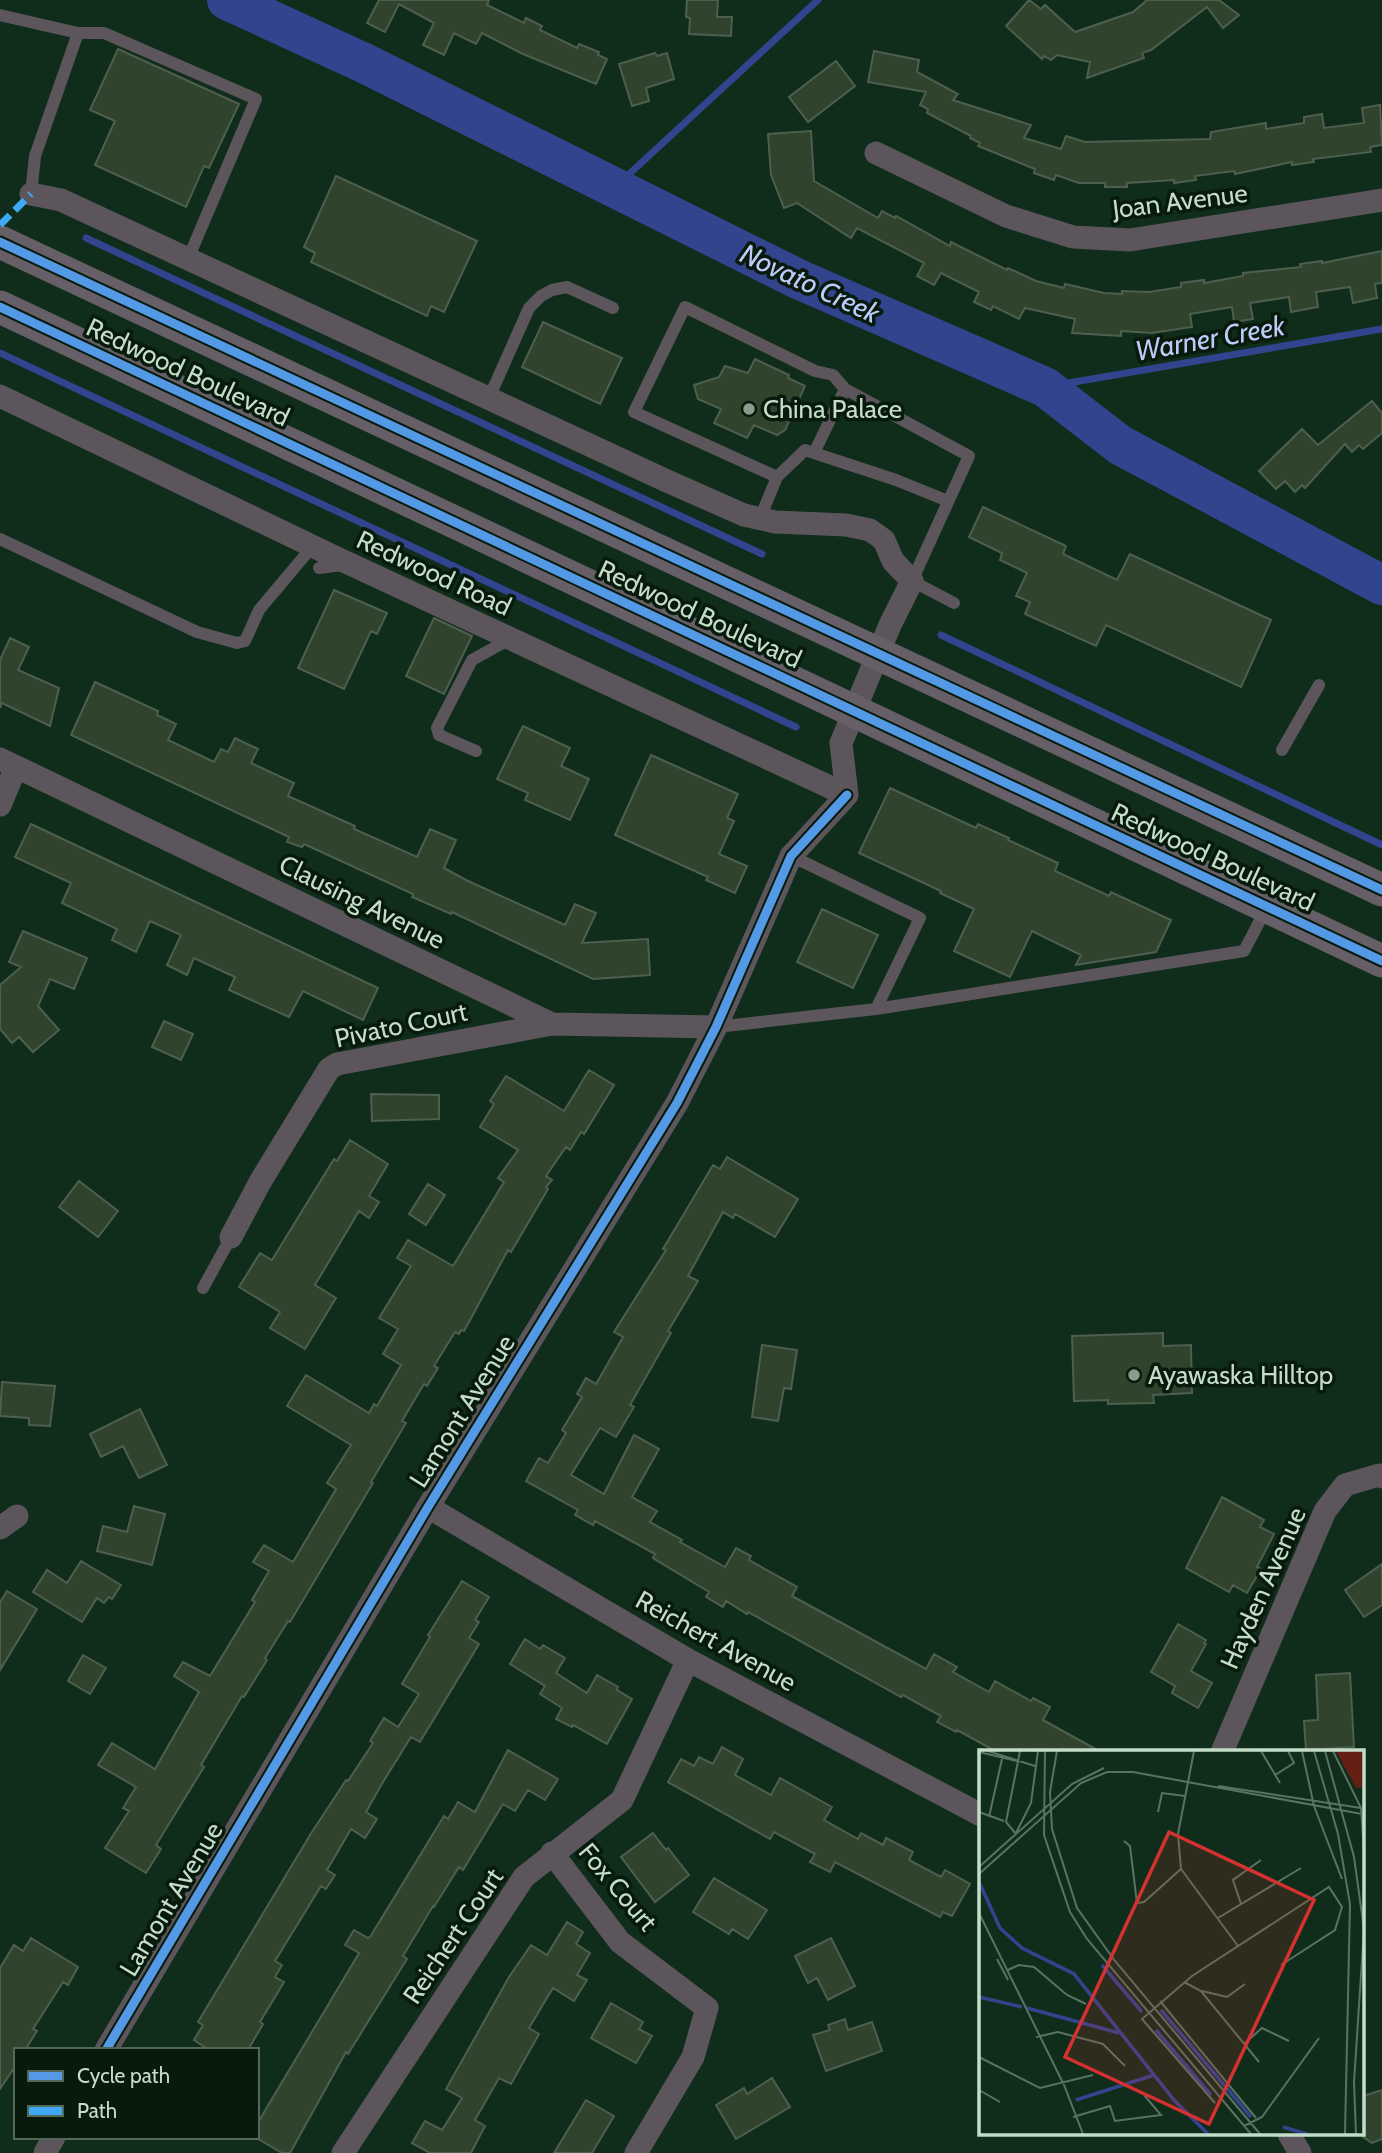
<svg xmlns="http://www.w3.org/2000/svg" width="1382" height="2153" viewBox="0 0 1382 2153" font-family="Cabin,sans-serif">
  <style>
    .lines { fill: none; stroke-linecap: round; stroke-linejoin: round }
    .stream { stroke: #33448f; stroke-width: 7 }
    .river { stroke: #33448f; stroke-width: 40 }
    .building { fill: #30432d; stroke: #4e5f4f; stroke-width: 2 }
    .service { stroke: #5c565c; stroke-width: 12 }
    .minor { stroke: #5c565c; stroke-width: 23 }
    .secondary { stroke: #675f67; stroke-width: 33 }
    .quiet { stroke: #3fa9f5; stroke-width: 7; stroke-dasharray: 14 7; stroke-linecap: butt }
    .cycleway-casing { stroke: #071a0c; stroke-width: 13 }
    .cycleway { stroke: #5399e6; stroke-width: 9 }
    .poi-dot { fill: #859f8c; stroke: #071a0c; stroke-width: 2.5 }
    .labels { text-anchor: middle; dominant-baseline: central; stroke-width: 7; stroke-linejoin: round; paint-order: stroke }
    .street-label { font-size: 26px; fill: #c4ddc9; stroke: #071a0c }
    .poi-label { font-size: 26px; fill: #c4ddc9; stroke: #071a0c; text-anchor: start }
    .water-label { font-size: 28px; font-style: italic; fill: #bccbfa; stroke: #071a0c }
    .inset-river { fill: none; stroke: #33448f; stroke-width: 3.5 }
    .inset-road { fill: none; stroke: #587361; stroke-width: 2 }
    .view { fill: #d53130; fill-opacity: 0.15; stroke: #d53130; stroke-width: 3.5 }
    .inset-edge { fill: none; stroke: #c4ddc9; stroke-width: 3.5 }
  </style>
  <rect width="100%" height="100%" fill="#102c1b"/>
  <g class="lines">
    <path class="stream" d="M614,188L818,0
      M86,238L762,554
      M0,353L796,727
      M1045,387L1382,329
      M941,635L1382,845"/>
    <path class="river" d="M227,0L364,63L798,279L1045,387L1120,445L1382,585"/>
  </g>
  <path class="building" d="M379,0H489L487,5L524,23L526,18L542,26L540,30L577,48L579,44L599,52L598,55L607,59L596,84L523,54L482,33L476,44L454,33L444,55L423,45L434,23L399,4L385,32L367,23Z
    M687,0H718L717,17H732L731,36L689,34L690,18L686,17Z
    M1029,0L1041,9L1045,5L1075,32L1133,12L1147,0H1219L1239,15L1223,28L1207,7L1151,50L1142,53L1144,58L1087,78L1090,62L1057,55L1051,60L1044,56L1042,59L1006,26Z
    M118,49L239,104L209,168L204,166L186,207L95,165L115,121L90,110Z
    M874,51L919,60L917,72L958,94L953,100L1031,125L1024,138L1061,149L1066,136L1085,142L1210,139L1211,132L1266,123V129L1304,123V117L1322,114L1324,128L1364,123L1362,108L1380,105L1382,145L1370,147L1371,152L1313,159L1314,162L1292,165V162L1235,174L1234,171L1195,176L1196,180L1174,183V180L1127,183V187H1105V183H1079L1056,175L1054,180L1034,173L1035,169L978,146L980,143L970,138L971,136L927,113L928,109L920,105L926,92L868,82Z
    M655,53L657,56L667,53L674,79L646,88L649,101L632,106L619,64Z
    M836,61L855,86L808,122L789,97Z
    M811,131L814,181L878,218L882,211L895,218L896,216L950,246L951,242L1007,270L1008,268L1036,281L1064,288L1065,284L1104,293L1122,294V291L1149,292L1181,287V283L1204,280V283L1243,276V273L1301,267L1300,264L1322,261V263L1382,251V283L1375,284L1377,298L1353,303L1350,287L1316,292L1318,307L1291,312L1289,297L1250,303L1253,319L1234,322L1232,307L1190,314L1192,327L1152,333L1121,331V336L1072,333L1075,319L1025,308L1019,319L993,306L991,310L974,302L979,292L941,273L934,285L917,276L924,263L857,228L851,238L797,203L784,208L771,175L768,134Z
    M336,176L477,241L444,312L431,306L427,316L311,262L315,253L304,247Z
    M543,322L622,358L600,404L522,367Z
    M755,359L789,375L788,378L805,386L785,430L777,435L754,425L747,438L714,423L721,409L698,399L694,385L719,377L725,366L748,373Z
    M1372,401L1382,413V433L1363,449L1359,445L1352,452L1345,444L1305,488L1302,485L1295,492L1285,481L1276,489L1259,471L1302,429L1318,445Z
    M983,507L1066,546L1063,554L1117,580L1130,554L1271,620L1241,687L1106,625L1096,646L1025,614L1030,602L1016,596L1027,573L1000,560L1002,553L969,537Z
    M334,590L387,613L377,634L371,631L344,689L298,668Z
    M434,618L472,636L444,694L406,676Z
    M10,638L29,647L18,670L59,688L50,726L2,703L0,708V660Z
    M95,682L158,711L157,715L176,724L168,740L214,762L221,749L228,752L235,738L258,749L251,763L294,783L288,796L355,826L354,829L417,857L430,829L456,840L444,868L466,880L565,925L575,904L596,913L582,943L648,939L650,975L593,979L452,912L451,914L412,897L413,894L304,844L302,847L287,842L289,837L71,735Z
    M523,726L570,748L561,766L589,779L570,820L525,800L528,793L497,779Z
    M651,755L738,794L727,818L734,821L719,854L747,866L735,893L706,880L708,877L615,835Z
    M890,788L976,828L978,824L1009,838L1008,840L1058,863L1055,871L1109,896L1111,892L1171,920L1156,952L1076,965L1081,955L1032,931L1010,977L954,951L974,909L940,893L941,891L859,853Z
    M31,824L378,988L363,1020L303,991L289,1017L229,990L235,977L194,958L187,975L167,965L181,935L150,921L136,952L112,940L117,929L62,903L71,883L15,857Z
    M822,909L878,935L853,988L797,962Z
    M23,931L87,958L74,989L50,979L38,1006L59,1030L33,1052L19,1037L12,1043L0,1029V985L21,967L9,962Z
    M164,1021L193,1034L181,1060L152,1047Z
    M589,1070L614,1085L584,1134L581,1132L570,1150L566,1147L546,1176L552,1180L546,1187L548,1189L511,1252L508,1250L464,1331L461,1330L459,1334L455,1332L434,1366L438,1368L427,1386L424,1384L402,1421L406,1423L371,1482L373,1483L290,1622L288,1621L265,1658L267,1660L244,1697L242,1696L201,1765L204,1767L156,1845L161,1849L146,1873L105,1848L129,1811L123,1808L136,1787L98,1765L112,1743L155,1769L199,1692L174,1676L183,1662L210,1676L255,1602L252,1600L269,1571L253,1562L264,1545L293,1562L336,1489L327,1483L351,1445L287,1406L306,1375L369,1413L374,1404L377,1406L401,1365L383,1354L398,1329L379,1318L411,1266L397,1258L408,1240L453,1266L504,1182L498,1178L518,1150L480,1127L494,1104L490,1101L506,1076L564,1111Z
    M371,1094L439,1095V1119L372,1121Z
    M350,1140L388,1164L369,1196L379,1202L369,1218L359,1211L315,1285L336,1298L305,1349L270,1328L280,1312L239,1287L260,1253L272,1260L334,1159L337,1161Z
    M727,1157L798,1199L775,1237L735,1214L733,1218L723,1212L688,1276L698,1281L668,1331L671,1333L630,1405L634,1407L616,1437L600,1428L571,1475L604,1494L634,1435L659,1449L632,1497L657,1511L650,1522L682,1540L680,1542L725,1567L736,1548L751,1556L749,1560L797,1587L792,1596L926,1669L934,1654L957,1667L953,1672L989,1692L995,1681L1031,1701L1033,1698L1050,1707L1043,1720L1101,1752H997L957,1730L956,1732L937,1722L941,1716L903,1695L901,1697L748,1612L747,1614L726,1601L723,1607L706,1597L709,1592L653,1558L655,1554L595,1521L593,1525L575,1515L578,1510L526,1481L539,1458L548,1463L566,1433L562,1430L582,1397L577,1394L586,1378L596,1384L623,1337L614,1332L666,1250L663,1249L713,1165L720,1169Z
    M79,1181L118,1211L98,1237L59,1207Z
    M428,1184L445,1195L426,1225L409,1214Z
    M1163,1333V1346L1191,1345L1192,1393L1153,1395L1154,1403L1108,1404V1400L1074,1401L1072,1336Z
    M762,1345L797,1350L791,1389L784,1388L778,1421L752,1417Z
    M2,1382L55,1386L50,1426L29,1425V1418L0,1416Z
    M140,1409L167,1465L139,1478L123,1446L101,1457L90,1434Z
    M1222,1497L1264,1520L1260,1527L1274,1534L1257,1567L1261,1569L1247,1593L1233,1585L1229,1592L1186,1568Z
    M134,1506L165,1514L152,1565L97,1551L103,1526L127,1532Z
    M81,1561L121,1585L112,1599L109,1597L104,1603L97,1598L82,1622L33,1592L47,1570L67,1583Z
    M1382,1564V1605L1364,1617L1345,1590Z
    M462,1581L489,1597L475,1620L479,1622L469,1638L479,1644L420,1742L411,1737L383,1782L366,1812L377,1819L365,1838L351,1829L327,1870L335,1875L326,1889L321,1886L275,1961L282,1965L275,1977L284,1982L260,2022L263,2024L248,2050H209L194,2040L203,2025L198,2022L310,1835L346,1780L348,1781L373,1743L370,1741L384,1718L398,1727L419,1694L402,1684L430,1637L428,1635Z
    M7,1591L37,1609L0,1670V1602Z
    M1178,1624L1206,1640L1204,1643L1206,1644L1191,1671L1212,1683L1198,1708L1172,1693L1175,1686L1151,1672Z
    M525,1639L540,1649L543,1645L565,1658L556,1673L587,1693L597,1675L618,1687L617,1690L632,1699L607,1744L573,1725L572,1727L556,1719L562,1708L540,1694L545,1686L510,1664Z
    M83,1655L106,1668L90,1694L68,1681Z
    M1350,1673L1354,1747L1306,1750L1304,1721L1318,1720L1316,1675Z
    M722,1747L743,1759L735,1775L771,1795L780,1778L832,1807L824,1820L858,1839L861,1833L883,1845L886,1838L913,1852L909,1860L941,1877L945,1870L970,1884L952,1916L943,1912L940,1917L835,1862L830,1872L810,1862L815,1854L774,1832L770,1839L668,1782L681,1759L694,1766L699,1757L713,1764Z
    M508,1750L558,1779L545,1800L528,1790L515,1811L503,1804L463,1870L459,1867L434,1907L433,1906L403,1956L407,1959L348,2054L346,2052L290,2153H282L255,2137H257V2124L359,1953L345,1945L354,1930L368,1938L370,1937L444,1816L448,1819L458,1802L475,1812Z
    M653,1833L666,1850L668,1848L689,1875L655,1902L621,1857Z
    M714,1878L767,1910L748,1939L732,1929L729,1934L693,1912Z
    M567,1922L583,1932L576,1944L590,1953L577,1975L587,1980L574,2001L553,1988L529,2028L539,2034L511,2084L499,2078L475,2120L485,2126L471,2153H430L412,2143L425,2121L442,2130L462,2098L446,2089L509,1977L531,1945L547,1955Z
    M31,1938L78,1967L68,1985L63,1982L33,2029L37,2031L25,2050H16V2065L0,2089V1968L14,1945L23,1951Z
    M831,1938L855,1986L828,2000L817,1978L808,1983L795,1956Z
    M611,2003L643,2022L639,2029L652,2036L636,2063L591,2038Z
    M845,2019L848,2030L872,2022L882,2051L826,2071L813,2035L830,2030L828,2025Z
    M772,2078L790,2107L736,2139L716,2105L744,2088L747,2094Z
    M1382,2090V2139L1372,2143L1363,2137V2096Z
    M586,2100L614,2116L592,2153H554Z"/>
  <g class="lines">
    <path class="service" d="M0,15L78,33H104L256,99L188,259
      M31,194L35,156L78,33
      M489,398L529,308L541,296L552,290L567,287L613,308
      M814,453L845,389L969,456L912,581L954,603
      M777,477L634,412L685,307L815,371L833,375L845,389
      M760,518L777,477L805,450L896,480L948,501
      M0,539L197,632L237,643L245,641L259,610L312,547
      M319,568L343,565
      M1282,750L1319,685
      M476,751L439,735L437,728L472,660L510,639
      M791,856L920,918L876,1009
      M716,1027L876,1009L1244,951L1267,907
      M203,1288L231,1237"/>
    <path class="minor" d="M876,153L1006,216L1073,237L1130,240L1382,200
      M31,194L61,200L667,481L744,515L775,522L846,525L870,530L884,540L893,561L912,581L890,625L841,743L847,795L791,856L716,1027L677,1103L428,1507L106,2050
      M0,396L337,558L847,795
      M0,759L552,1024L716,1027
      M0,805L16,767
      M231,1237L260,1182L329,1069L337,1064L552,1024
      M428,1507L688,1660L981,1815
      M0,1528L17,1516
      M1222,1752L1325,1511L1345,1485L1379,1475L1382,1477
      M552,1853L620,1942L707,2008L693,2057L636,2153
      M1289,2134L1300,2153
      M45,2153L54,2137
      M343,2153L524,1877L622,1800L688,1660"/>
    <path class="secondary" d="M0,242L1382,890
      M0,307L1382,961"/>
    <path class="quiet" d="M0,225L31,194"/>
    <g class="cycleway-casing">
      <path id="cycleway" d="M0,242L1382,890
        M0,307L1382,961
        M106,2050L428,1507L677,1103L716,1027L791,856L847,795"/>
    </g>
    <use href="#cycleway" class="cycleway"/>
  </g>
  <g class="poi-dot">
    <circle cx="749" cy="409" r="7"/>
    <circle cx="1134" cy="1375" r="7"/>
  </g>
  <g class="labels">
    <g class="street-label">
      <text transform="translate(1180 201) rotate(-7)">Joan Avenue</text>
      <text transform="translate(188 372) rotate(25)">Redwood Boulevard</text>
      <text transform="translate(434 573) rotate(25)">Redwood Road</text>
      <text transform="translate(700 614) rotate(25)">Redwood Boulevard</text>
      <text transform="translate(1213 857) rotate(25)">Redwood Boulevard</text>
      <text transform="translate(362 902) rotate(26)">Clausing Avenue</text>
      <text transform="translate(401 1025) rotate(-12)">Pivato Court</text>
      <text transform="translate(462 1411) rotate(-58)">Lamont Avenue</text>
      <text transform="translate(1263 1588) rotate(-66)">Hayden Avenue</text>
      <text transform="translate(716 1641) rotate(29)">Reichert Avenue</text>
      <text transform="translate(618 1887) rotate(50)">Fox Court</text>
      <text transform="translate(171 1899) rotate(-59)">Lamont Avenue</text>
      <text transform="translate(453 1936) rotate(-56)">Reichert Court</text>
    </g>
    <g class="poi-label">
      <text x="763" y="409">China Palace</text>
      <text x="1148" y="1375">Ayawaska Hilltop</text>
    </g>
    <g class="water-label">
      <text transform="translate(810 283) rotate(25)">Novato Creek</text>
      <text transform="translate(1210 338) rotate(-10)">Warner Creek</text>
    </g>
  </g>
  <g transform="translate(979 1750)">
    <rect width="385" height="385" fill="#102c1b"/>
    <path d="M357,1H385V37L377,38Z" fill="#652013"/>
    <path class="inset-river" d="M0,132L21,178L43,198L95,224L195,350L229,384M123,215L163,262M0,247L43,257M48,258L140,283M182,260L272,367M177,280L232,345M97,350L175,325M304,377L328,384"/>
    <path class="inset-road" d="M9,1L56,16M66,1L65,85L91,162L108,189L272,384M78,1L71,42L73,79L98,158L136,211L281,384M215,1L199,84L202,119L259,196M282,1L301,33M323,1L335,56L363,129M335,1L359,84L371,154L366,384M346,1L375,107L385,179L375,332L377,384M354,1L382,58L385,101M0,2L38,11M296,25L315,13L309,1M239,36L382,58M0,62L25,71M179,62L183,43L206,46M10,67L23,9M37,83L52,53L59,1M37,84L27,72L41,1M145,91L151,96L158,153L165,152L202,119M0,117L93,34L125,18M0,124L102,33L128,22H154L383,64M262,154L254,130L282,110M0,163L85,335L104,384M239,168L322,118M18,209L29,230M29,220L40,215L55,217L88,245L107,254M205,232L222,241L280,312M223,241L248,247L266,234M181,251L277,368M57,287L79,282L124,294L146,316M265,294L283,278L310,291M0,307L61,338L114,325M0,340L21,352M236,353L163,269L213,226L350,137L363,157L356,180L302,215M94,367L131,356L136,371L182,365L165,345M265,376L283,367L340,288"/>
    <path class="view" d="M190,82L335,150L230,374L86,307Z"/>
    <rect width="385" height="385" class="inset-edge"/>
  </g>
  <rect x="14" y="2048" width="245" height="91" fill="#071a0c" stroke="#536858" stroke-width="2"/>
  <rect x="28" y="2071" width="35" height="10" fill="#5399e6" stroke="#536858" stroke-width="2"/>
  <text x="77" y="2083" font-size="21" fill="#c4ddc9">Cycle path</text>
  <rect x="28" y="2106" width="35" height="10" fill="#3fa9f5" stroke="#536858" stroke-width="2"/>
  <text x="77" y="2118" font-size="21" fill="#c4ddc9">Path</text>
</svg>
